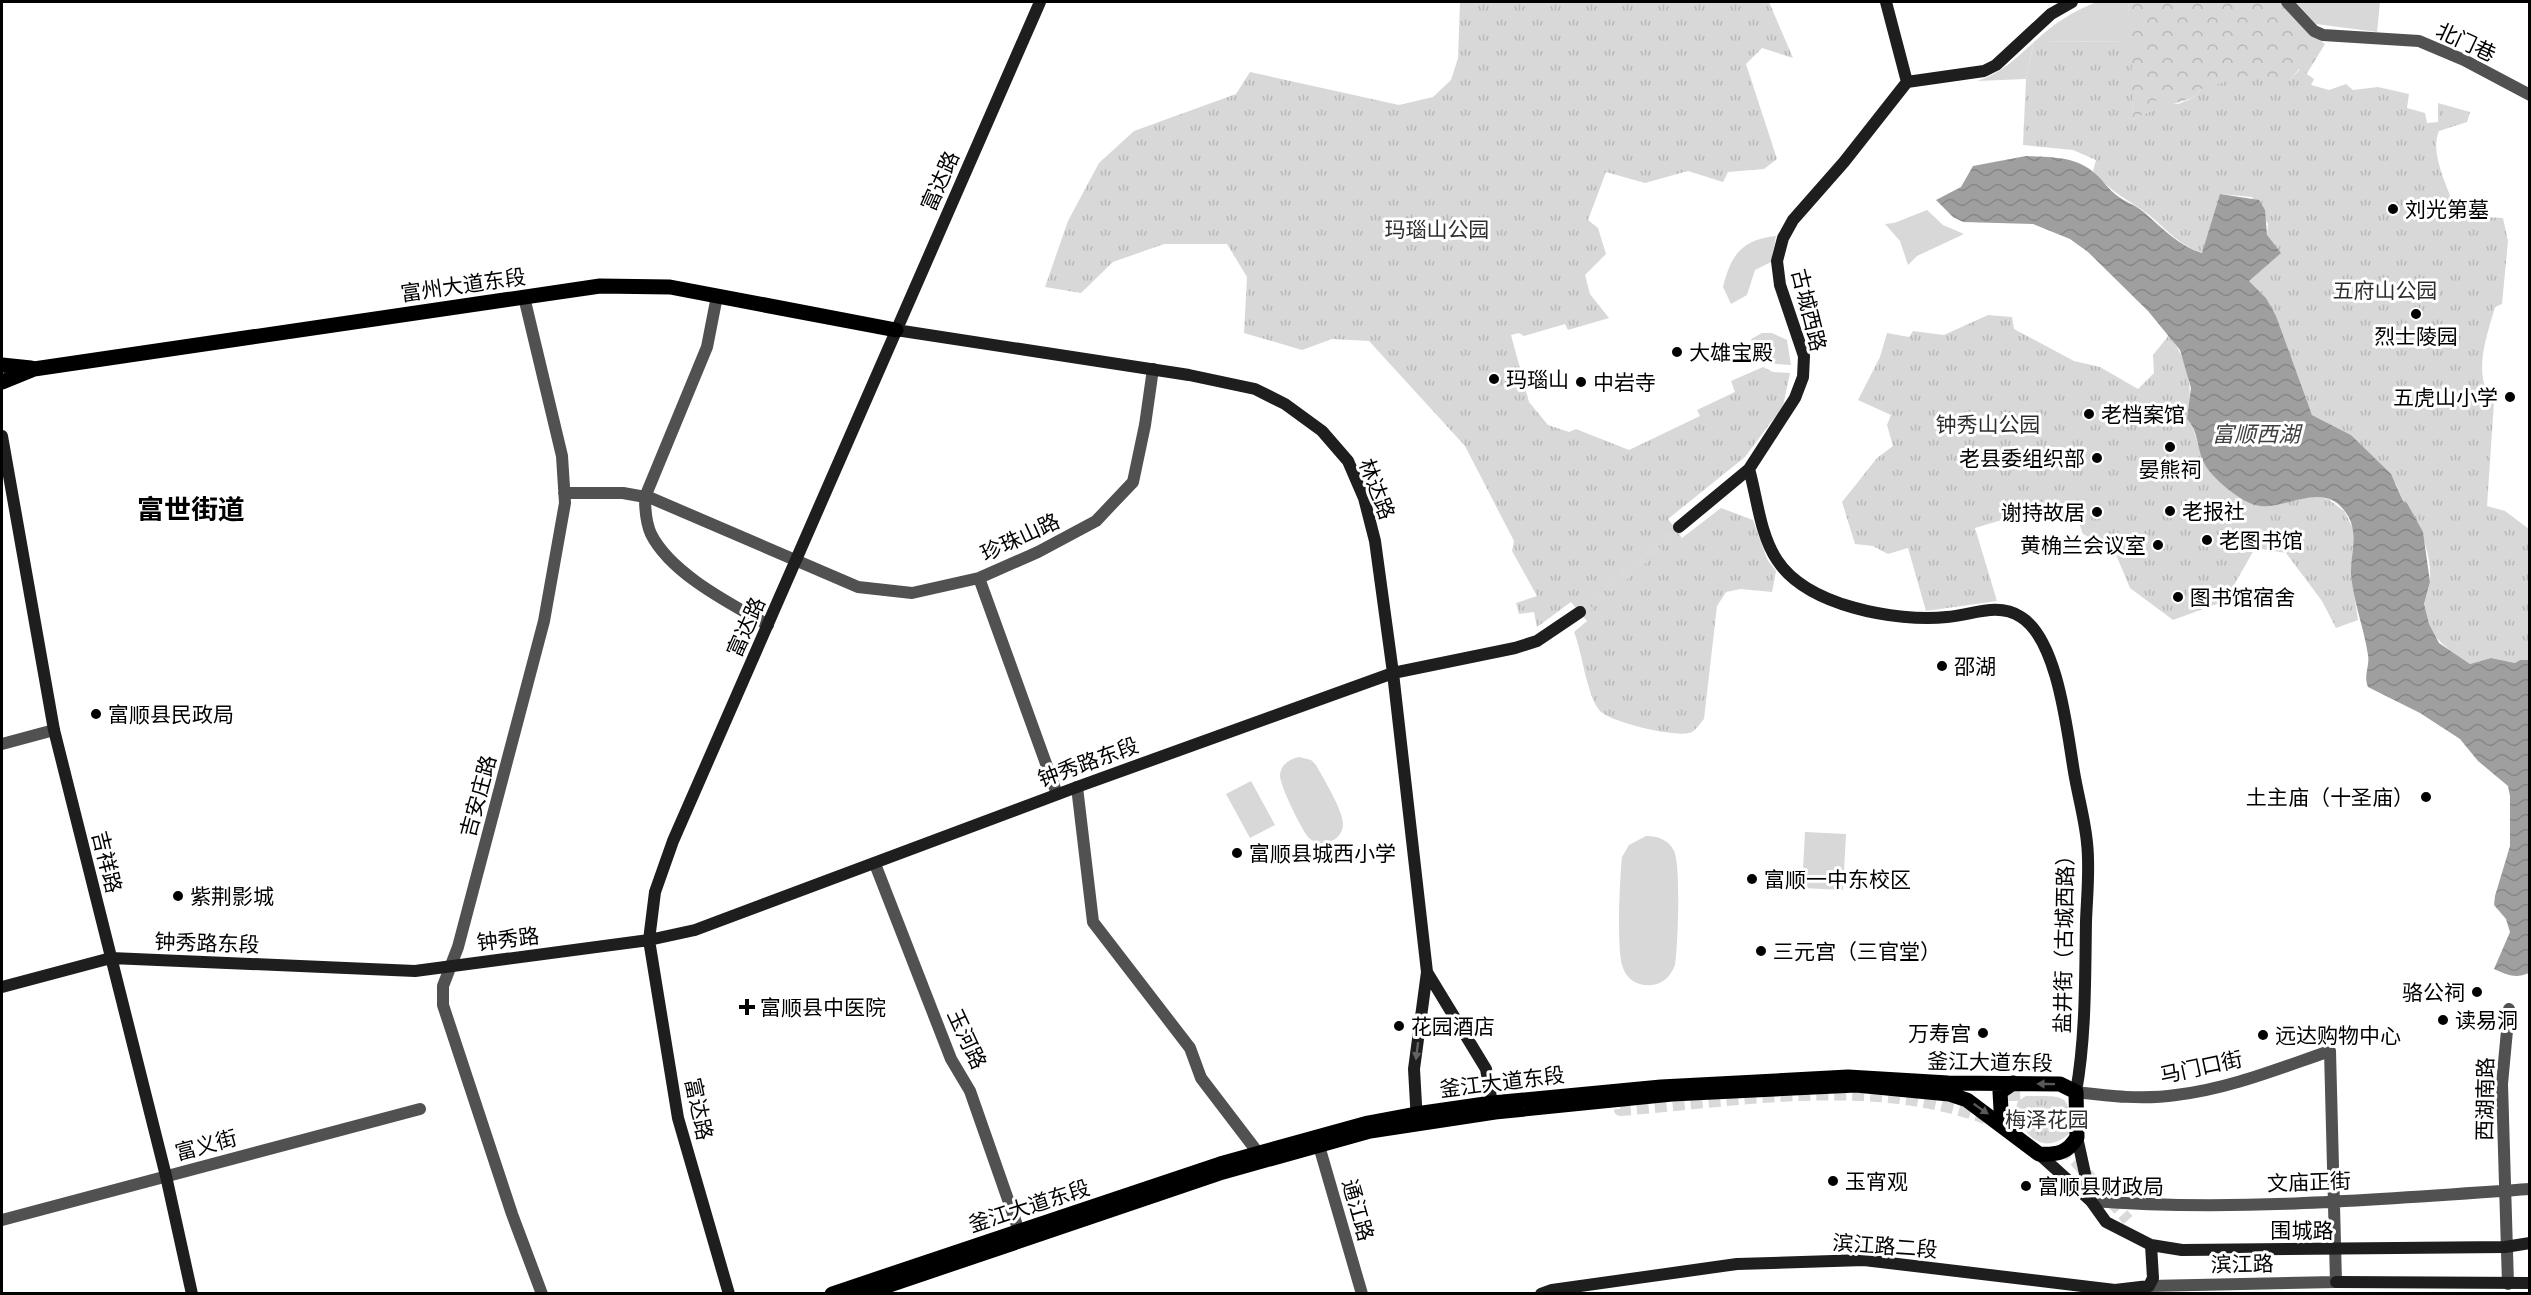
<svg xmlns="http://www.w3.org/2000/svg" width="2531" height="1295" viewBox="0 0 2531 1295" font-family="Inter,'Noto Sans SC',sans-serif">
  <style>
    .grass { fill: #d8d8d8 }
    .forest { fill: url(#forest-crowns) }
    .park { fill: url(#park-tufts) }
    .water { fill: url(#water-waves) }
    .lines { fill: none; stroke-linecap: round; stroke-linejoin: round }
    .street-tunnel { stroke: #d9d9d9; stroke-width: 12; stroke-dasharray: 12 6; stroke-linecap: butt }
    .secondary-tunnel { stroke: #d9d9d9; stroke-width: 12; stroke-dasharray: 12 6; stroke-linecap: butt }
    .street { stroke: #515151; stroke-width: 12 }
    .secondary { stroke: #1e1e1e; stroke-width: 12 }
    .primary { stroke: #000; stroke-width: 15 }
    .oneway { fill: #626262 }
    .oneway2 { fill: #595959 }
    .poi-dot { fill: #000; stroke: #fff; stroke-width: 2 }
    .labels { text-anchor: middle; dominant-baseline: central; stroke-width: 6; stroke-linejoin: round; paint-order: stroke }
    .street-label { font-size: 21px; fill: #000; stroke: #fff }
    .poi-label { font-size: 21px; fill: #000; stroke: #fff; text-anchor: start }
    .park-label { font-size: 21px; fill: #2f2f2f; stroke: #fff }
    .water-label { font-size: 22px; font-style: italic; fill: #404040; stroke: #fff }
    .district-label { font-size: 27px; font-weight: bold; fill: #000; stroke: #fff }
  </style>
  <defs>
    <pattern id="forest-crowns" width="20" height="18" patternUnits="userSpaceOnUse" patternTransform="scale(1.5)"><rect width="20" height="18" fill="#d8d8d8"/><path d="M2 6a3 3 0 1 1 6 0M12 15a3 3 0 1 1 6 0" fill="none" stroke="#b8b8b8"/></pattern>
    <pattern id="park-tufts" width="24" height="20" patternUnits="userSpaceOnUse" patternTransform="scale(1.5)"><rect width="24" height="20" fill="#d8d8d8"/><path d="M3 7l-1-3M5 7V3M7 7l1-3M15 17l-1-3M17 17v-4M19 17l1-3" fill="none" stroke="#b8b8b8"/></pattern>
    <pattern id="water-waves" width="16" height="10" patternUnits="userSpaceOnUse" patternTransform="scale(1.5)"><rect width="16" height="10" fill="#9f9f9f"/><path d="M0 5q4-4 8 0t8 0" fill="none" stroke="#878787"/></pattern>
  </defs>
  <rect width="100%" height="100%" fill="#fff"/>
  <path class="grass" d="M2097,2H2128L2131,42L2034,41L2026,79L1977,81C2002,73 2015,59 2034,42C2053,24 2073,11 2097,2Z
    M2296,2H2380L2377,32L2316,24Z
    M1927,210L1943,225L1964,234L1917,256L1908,265L1900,241L1885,224L1894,223Z
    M1776,236L1771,262L1755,270L1747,295L1731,304L1723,287C1731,255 1741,240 1776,236Z
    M1762,333H1772L1787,340L1791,365L1776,364L1758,356L1751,339Z
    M1299,757L1311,760L1316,765C1323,778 1343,810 1343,824C1343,841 1321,849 1309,838C1302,831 1279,784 1280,775C1281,764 1290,759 1299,757Z
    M1251,781L1275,825L1250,838L1226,794Z
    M1805,832L1846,834L1843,890L1802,888Z
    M1646,836C1658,836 1669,840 1674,851C1681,865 1678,946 1675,965C1671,975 1664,984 1652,985C1640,987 1627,980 1623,968C1616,952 1620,876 1622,857L1629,845Z"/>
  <path class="forest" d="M2128,2H2280L2305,28L2325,44L2306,75L2299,69L2282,89H2201L2193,98L2152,110L2133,120Z"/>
  <path class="park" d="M1460,2H1769L1793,58L1762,48L1746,64L1777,159L1764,169L1728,172L1723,182L1688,171L1645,183L1606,172L1588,220L1598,228L1606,254L1585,275L1590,294L1609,318L1568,330L1565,324L1524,336L1519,333L1511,335L1529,402L1548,425L1569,432L1576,429L1629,450L1700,416L1697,410L1735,392L1731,381L1763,367L1773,372L1790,373L1783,406L1745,457L1668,519L1682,538L1721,508L1753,520L1767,559L1776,571L1772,592L1741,589L1726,592L1717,606L1704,719C1701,722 1696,730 1692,732C1679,739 1610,722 1600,711C1587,697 1582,651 1574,632L1587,621L1571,602L1537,627L1534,612L1519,614L1516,603L1537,596L1512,551L1514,541L1465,446L1369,341L1332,339L1302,350L1244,333L1247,277L1227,244H1164L1113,262L1081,293L1045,287L1068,221L1099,163L1134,131L1236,94L1250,72L1399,105L1433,97L1451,80L1458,58Z
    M2034,41L2131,42L2133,120L2152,110V100L2178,104L2193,98L2201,89L2246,76L2271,77L2282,88L2300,69L2314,79L2311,85L2329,90L2346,84L2353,90L2378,87L2409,94L2407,108L2425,113L2427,123L2438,122V103L2470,112L2467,122L2439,131C2430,152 2445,181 2452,201L2483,197L2486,217L2503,218L2508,241L2502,304L2495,307C2487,336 2471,376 2494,402L2487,506L2505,511L2529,529V660H2520L2515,663L2491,658L2470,664C2449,650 2423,634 2424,605C2425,597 2429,590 2430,582C2432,554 2420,527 2407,503L2403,501L2396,484L2351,435L2312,415L2266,298L2249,281L2267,235L2268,224L2252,197L2220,194L2203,253C2176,245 2163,224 2141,209C2121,196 2109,190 2093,171L2096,160L2073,150L2023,145L2026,79Z
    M1988,315L2012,317L2014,329L2074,361L2100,367L2138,389L2154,373L2153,355L2169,335C2188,360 2194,389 2187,419L2192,425L2204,463L2230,491L2243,499L2259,506L2315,496L2328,499L2344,511L2354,530L2351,574L2358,620L2336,628L2322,601L2286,553L2255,548L2225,601L2173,620L2130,588L2114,550L2083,534L2079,523L2041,513L2039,509L1975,528L1997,601L1926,611L1908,548L1888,554L1873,546L1855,544L1842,502L1877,458L1893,446L1887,425L1891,415L1858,400L1880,357L1887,333L1909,337L1913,331L1944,335Z
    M2026,1096C2064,1096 2072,1092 2069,1134C2042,1156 2025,1136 2015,1110L2018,1101Z"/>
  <path class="water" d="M2026,156C2048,157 2074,156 2092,171C2101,177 2106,187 2115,194C2124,202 2137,205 2146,214C2163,229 2179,246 2202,253L2220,194L2259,200L2265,210L2267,235L2281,253L2249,281L2266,298L2276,316L2312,415L2351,435L2391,474L2403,501L2407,503L2423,532L2430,582L2424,604L2429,624L2439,643L2470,664L2491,658L2515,663L2520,660H2529V973C2515,979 2508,975 2494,969L2510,932L2506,919L2494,905L2495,896L2510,846V796L2508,786L2478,761L2460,739L2420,713L2368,687C2363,675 2370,667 2368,655C2364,628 2354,604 2351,575C2350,555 2359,535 2348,516C2326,478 2289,509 2260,506C2242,504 2210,477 2203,461C2197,447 2198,430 2187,419L2191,388L2180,350L2148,311L2088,252L2070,239L2033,224L1963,222L1953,217L1936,200L1961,187L1973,166Z"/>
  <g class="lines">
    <path class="street-tunnel" d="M2014,1089L2015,1128L2021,1133
      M1618,1091L1620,1110C1739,1101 1870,1076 1985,1118
      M2063,1147L2128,1220"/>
    <path class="secondary-tunnel" d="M1580,612L1679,527"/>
    <path class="street" d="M2287,2L2314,31L2323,35L2419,41L2464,60L2530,95
      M717,296L707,347L645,497C645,509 646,523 651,534C671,574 731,604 768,625
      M524,297L562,456L565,503L544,621L458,947L443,986V1005L512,1214L542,1294
      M564,493H623L651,498L858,587L912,593L979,578L1038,552L1096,521L1133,482L1145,425L1153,369
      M979,578L1057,794
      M2,744L54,730
      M1077,787L1093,922L1190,1048L1201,1078L1259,1154
      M875,864L951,1059L970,1091L1019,1231
      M2076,1092C2109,1096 2143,1100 2176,1095C2229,1089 2280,1068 2330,1051L2336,1282L2149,1286
      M1317,1139L1362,1294
      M2091,1201C2237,1212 2384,1199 2530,1189
      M2,1220L420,1109
      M2508,1284L2502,1084L2509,1009"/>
    <path class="secondary" d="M1886,2L1907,82
      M1907,82L1984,71L1996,65L2051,14L2072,2
      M896,330L1189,375L1255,389L1285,404L1322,431L1348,461L1364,498L1375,541L1393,673L1427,972L1414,1069L1417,1122
      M2,436L54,730L166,1176L192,1294
      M1749,469C1757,497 1760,535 1777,560C1807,606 1895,622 1947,617C1972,615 1998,602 2021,617C2058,640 2067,731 2074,772C2078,796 2085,820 2087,843C2090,868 2087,895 2086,921C2085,978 2086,1036 2076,1092
      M1679,527L1749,469L1795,398L1803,377L1804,356L1780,285L1777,261L1783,238L1793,220L1844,162L1907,82
      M1427,972L1486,1069L1492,1103
      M2,987L111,958L415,971L649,940L695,930L1077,787L1393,673L1515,648L1537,641L1580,612
      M2077,1137L2091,1201
      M2039,1154L2091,1201L2106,1222L2151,1245L2182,1250L2505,1247L2530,1243
      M2336,1282L2530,1283
      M729,1294L678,1118L649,940L655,892L673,841L1040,2
      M1541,1294L1552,1290L1737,1264L1864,1260L2115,1290L2149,1286L2153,1278L2151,1245"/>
    <path class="primary" d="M2,365L31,368
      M2,382L34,369L600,286L670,287L896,330
      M2010,1129L2001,1109L2000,1092L2013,1083
      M832,1294L1220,1164L1368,1123L1416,1114L1492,1103L1661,1087L1848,1077L1948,1083L2060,1084L2076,1092L2077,1137C2068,1153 2057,1155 2039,1154L1967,1100L1949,1094L1856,1085L1672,1094L1495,1112L1370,1131L1223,1172L863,1294"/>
  </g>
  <defs><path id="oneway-solid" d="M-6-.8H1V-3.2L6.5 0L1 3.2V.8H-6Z" transform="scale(1.5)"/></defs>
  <use class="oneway" href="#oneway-solid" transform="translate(1417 1051) rotate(97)"/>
  <g class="oneway2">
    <use href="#oneway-solid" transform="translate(2046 1084) rotate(-179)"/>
    <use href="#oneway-solid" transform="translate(1981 1109) rotate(35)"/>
  </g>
  <g class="poi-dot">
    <circle cx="2393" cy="209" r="6"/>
    <circle cx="2416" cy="314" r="6"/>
    <circle cx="1677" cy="352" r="6"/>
    <circle cx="1494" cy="379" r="6"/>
    <circle cx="1581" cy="382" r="6"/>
    <circle cx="2510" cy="397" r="6"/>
    <circle cx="2089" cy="414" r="6"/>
    <circle cx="2170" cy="447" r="6"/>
    <circle cx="2097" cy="458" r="6"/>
    <circle cx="2170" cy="511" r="6"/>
    <circle cx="2097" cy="512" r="6"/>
    <circle cx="2207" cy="540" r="6"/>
    <circle cx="2158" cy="545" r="6"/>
    <circle cx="2178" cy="597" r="6"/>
    <circle cx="1942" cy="666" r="6"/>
    <circle cx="96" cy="714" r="6"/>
    <circle cx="2426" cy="797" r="6"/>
    <circle cx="1237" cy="853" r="6"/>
    <circle cx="1752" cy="879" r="6"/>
    <circle cx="178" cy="896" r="6"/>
    <circle cx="1761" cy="951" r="6"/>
    <circle cx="2477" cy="992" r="6"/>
    <path d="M744 998h6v6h6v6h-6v6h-6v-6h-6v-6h6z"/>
    <circle cx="2443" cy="1020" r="6"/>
    <circle cx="1399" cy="1026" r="6"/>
    <circle cx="1983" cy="1033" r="6"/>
    <circle cx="2263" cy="1035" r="6"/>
    <circle cx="1833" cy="1181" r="6"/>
    <circle cx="2026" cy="1186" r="6"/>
  </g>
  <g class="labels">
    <g class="street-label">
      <text transform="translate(2466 42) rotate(25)">北门巷</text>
      <text transform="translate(940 181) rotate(-66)">富达路</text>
      <text transform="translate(463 285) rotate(-8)">富州大道东段</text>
      <text transform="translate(1809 310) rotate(76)">古城西路</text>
      <text transform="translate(1377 489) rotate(69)">林达路</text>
      <text transform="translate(1020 537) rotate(-25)">珍珠山路</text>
      <text transform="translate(746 627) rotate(-66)">富达路</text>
      <text transform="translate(1088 762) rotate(-20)">钟秀路东段</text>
      <text transform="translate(478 796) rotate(-75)">吉安庄路</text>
      <text transform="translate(107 862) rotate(76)">吉祥路</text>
      <text transform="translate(508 939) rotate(-7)">钟秀路</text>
      <text transform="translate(2064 939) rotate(-89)">盐井街（古城西路）</text>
      <text transform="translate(207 943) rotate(2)">钟秀路东段</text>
      <text transform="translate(967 1039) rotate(65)">玉河路</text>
      <text transform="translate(1990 1062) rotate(1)">釜江大道东段</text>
      <text transform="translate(2201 1067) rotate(-12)">马门口街</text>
      <text transform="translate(1502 1082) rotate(-7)">釜江大道东段</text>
      <text transform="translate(2485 1099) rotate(-89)">西湖南路</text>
      <text transform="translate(699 1109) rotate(78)">富达路</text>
      <text transform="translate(206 1145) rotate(-15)">富义街</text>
      <text transform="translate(2309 1182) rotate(-2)">文庙正街</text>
      <text transform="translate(1029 1206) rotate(-18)">釜江大道东段</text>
      <text transform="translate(1358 1210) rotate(74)">通江路</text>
      <text x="2302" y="1230">围城路</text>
      <text transform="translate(1885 1246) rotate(4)">滨江路二段</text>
      <text transform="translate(2242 1264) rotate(-1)">滨江路</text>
    </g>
    <g class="poi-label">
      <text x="2405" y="209">刘光第墓</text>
      <text x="2416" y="336" text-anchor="middle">烈士陵园</text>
      <text x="1689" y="352">大雄宝殿</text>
      <text x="1506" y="379">玛瑙山</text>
      <text x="1593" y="382">中岩寺</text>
      <text x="2498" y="397" text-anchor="end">五虎山小学</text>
      <text x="2101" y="414">老档案馆</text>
      <text x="2085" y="458" text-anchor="end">老县委组织部</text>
      <text x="2170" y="469" text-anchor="middle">晏熊祠</text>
      <text x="2182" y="511">老报社</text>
      <text x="2085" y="512" text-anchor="end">谢持故居</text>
      <text x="2219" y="540">老图书馆</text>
      <text x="2146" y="545" text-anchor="end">黄桷兰会议室</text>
      <text x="2190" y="597">图书馆宿舍</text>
      <text x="1954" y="666">邵湖</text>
      <text x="108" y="714">富顺县民政局</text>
      <text x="2414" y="797" text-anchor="end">土主庙（十圣庙）</text>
      <text x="1249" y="853">富顺县城西小学</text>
      <text x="1764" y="879">富顺一中东校区</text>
      <text x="190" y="896">紫荆影城</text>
      <text x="1773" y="951">三元宫（三官堂）</text>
      <text x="2465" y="992" text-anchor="end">骆公祠</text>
      <text x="760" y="1007">富顺县中医院</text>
      <text x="2455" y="1020">读易洞</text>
      <text x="1411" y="1026">花园酒店</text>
      <text x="1971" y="1033" text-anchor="end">万寿宫</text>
      <text x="2275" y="1035">远达购物中心</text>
      <text x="1845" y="1181">玉宵观</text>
      <text x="2038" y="1186">富顺县财政局</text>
    </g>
    <g class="park-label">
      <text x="1437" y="229">玛瑙山公园</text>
      <text x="2385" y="290">五府山公园</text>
      <text x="1988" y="424">钟秀山公园</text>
      <text x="2047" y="1119">梅泽花园</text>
    </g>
    <g class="water-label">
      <text x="2256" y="434">富顺西湖</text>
    </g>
    <g class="district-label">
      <text x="191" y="509">富世街道</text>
    </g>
  </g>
  <rect width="2531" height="1295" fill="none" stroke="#000000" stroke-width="6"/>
</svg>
